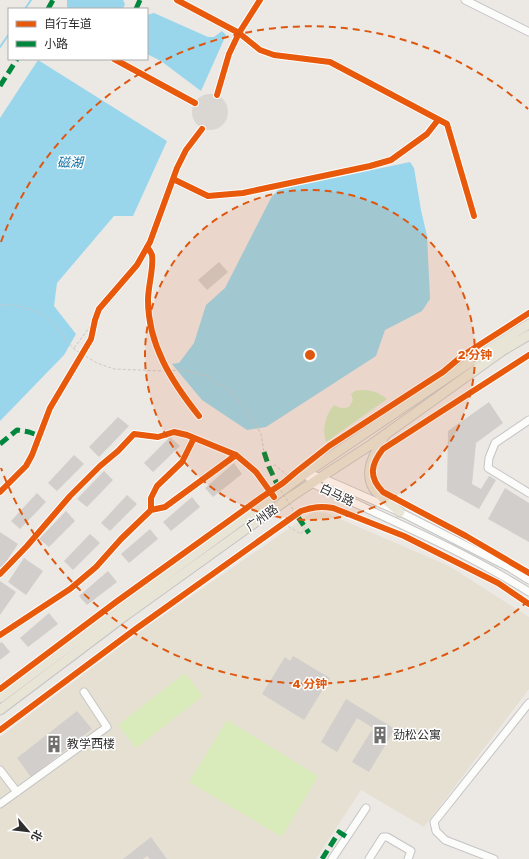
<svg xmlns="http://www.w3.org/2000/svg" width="529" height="859" viewBox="0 0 529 859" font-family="Rubik,'Noto Sans SC',sans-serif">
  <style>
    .education { fill: #e6e0d3 }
    .green { fill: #cee6be }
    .pitch { fill: #d9eabb }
    .plaza { fill: #dad6d2 }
    .water { fill: #99d6ec }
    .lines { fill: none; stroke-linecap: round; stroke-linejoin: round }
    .stream { stroke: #99d6ec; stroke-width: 2 }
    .building { fill: #d1cecb }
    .minor-casing { stroke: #c5c4c5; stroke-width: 9 }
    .major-casing { stroke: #c6c5c4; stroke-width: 11 }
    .path { stroke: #c9c9c8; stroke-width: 1; stroke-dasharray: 3 2; stroke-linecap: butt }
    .minor { stroke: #fcfcfb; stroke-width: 7 }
    .major { stroke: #e8e4d6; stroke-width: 9 }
    .path-bridge { stroke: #c9c9c8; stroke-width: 1; stroke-dasharray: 3 2; stroke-linecap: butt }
    .quiet { stroke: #00873e; stroke-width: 5; stroke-dasharray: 10 5; stroke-linecap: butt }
    .cycleway-casing { stroke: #fff; stroke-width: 8 }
    .cycleway { stroke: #e8590c; stroke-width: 6 }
    .ring { fill: none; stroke: #df570e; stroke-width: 2; stroke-dasharray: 7 5 }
    .labels { text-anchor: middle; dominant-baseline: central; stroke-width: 3; stroke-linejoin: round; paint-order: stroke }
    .street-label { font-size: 12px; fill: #2e2e2e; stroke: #fff }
    .poi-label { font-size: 12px; fill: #2e2e2e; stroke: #fff; text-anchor: start }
    .water-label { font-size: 13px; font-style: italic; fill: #0d6fa3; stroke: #fff }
    .centre { fill: #df570e; stroke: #fff; stroke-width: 2 }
    .ring-label { font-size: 12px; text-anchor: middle; font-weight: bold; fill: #df570e; stroke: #fff; stroke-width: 3; stroke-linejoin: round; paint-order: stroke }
  </style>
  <rect width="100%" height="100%" fill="#ece8e4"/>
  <path class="education" d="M315,512L326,513L449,566L529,617V689L424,827L361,790L316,859H0V737L145,628L310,514Z"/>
  <path class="green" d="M361,390C372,390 378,392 387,399L326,442C322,429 325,415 334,405C339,408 343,409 349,407L353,400L351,394L355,391Z"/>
  <path class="pitch" d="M185,673L203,696L136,748L118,725Z
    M227,720L318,776L282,837L189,782Z"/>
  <path class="plaza" d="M192 112a18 18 0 1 1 36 0a18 18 0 1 1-36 0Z"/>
  <path class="water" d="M67,0H123L125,4L123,9H70L67,7Z
    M154,13L208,37H214L222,31L226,35L201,91L161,61L147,54V15Z
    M38,60L167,141L133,216H114L57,283L54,306L76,334L64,355L0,421V118Z
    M410,162L414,168L421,210L427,236L430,299L422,311L385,330L376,356L266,427L247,430L202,400L172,364L179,363L194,343L206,305L225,288L271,198L278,190Z"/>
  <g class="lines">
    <path class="stream" d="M25,9L31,0
      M0,47L9,34"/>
  </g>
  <path class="building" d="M219,262L228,272L207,290L198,280Z
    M489,402L503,423L476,443L472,484L481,489L489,476L496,480L479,509L447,491L448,431Z
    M118,417L129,426L99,457L89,447Z
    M170,437L180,446L153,472L144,463Z
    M74,455L84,464L57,491L48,483Z
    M234,463L242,474L213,497L205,488Z
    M104,471L113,480L87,507L77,499Z
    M505,488L529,503V542L488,519Z
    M37,493L46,502L20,529L11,521Z
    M127,495L137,504L110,531L101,523Z
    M192,497L200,507L171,531L163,522Z
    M66,511L75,521L49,547L39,539Z
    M150,529L158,539L129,563L121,554Z
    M0,532L18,544L2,568L0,567Z
    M90,534L100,543L73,570L64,561Z
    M24,558L43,571L26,595L8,582Z
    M108,571L117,582L87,605L79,596Z
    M0,581L16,592L0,615Z
    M49,613L58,624L28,647L20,638Z
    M2,642L10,652L0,660V643Z
    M293,656L330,678L304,720L262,694L285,657L290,661Z
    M346,699L395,729L369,772L352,762L373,728L357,718L337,752L321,742Z
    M77,711L92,729L31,777L17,758Z
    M151,837L167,859H150L147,856L143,859H123Z"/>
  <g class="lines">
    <g class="minor-casing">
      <path id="minor" d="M465,0L529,32
        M529,420L495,443L489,458L488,468L529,493
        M306,473L312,483C385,518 461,549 529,592
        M306,473L320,477L400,512L510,568L529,580
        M0,770L17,792
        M0,804L107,727L84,692
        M332,859L366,808
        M369,859L383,837H387L411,851L408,859
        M494,859L445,840L436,831L434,822L529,703"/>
    </g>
    <g class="major-casing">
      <path id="major" d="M384,437C375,453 363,471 374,489C379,496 393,506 400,512
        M0,698L121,608L306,473L497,344L529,324
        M0,710L126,615L292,496L372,444L502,351L529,335"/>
    </g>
    <path class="path" d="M0,305H14L31,309L43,315L57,327L65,339L75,350L97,363L114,369L162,371L181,370L208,376L231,392L248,412L261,434L264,452
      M74,348L95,320
      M269,467L275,465L288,476
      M284,524L301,534L305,527"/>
    <use href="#minor" class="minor"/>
    <use href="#major" class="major"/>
    <path class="path-bridge" d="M278,486L298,517"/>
    <path class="quiet" d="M48,9L53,0
      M136,9L140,0
      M0,86L17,59
      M0,444L17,430L29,432L40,436
      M264,452L269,467L278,486
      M298,517L309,533
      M322,859L339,832L347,837"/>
    <g class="cycleway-casing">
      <path id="cycleway" d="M177,0L239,33L260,50L274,55L330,62L447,124L474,216
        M114,59L195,103
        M217,95L229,54L239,33L260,0
        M173,179L208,196L243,193L370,166L391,160L427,134L438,120
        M147,247C149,249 151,252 152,255C154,268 148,286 148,300C148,345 172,382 199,416
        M529,355L383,449C371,464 368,477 383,492L466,536L529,573
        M0,492L26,466L32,455L50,408L91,339L95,320L99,309L137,265L150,242L177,168L186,150L202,129
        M151,510V498L157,486L182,462L194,438
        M0,574L27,546L70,496L100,466L118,451L134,434L158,437L174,432L187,435L236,455L256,472L274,497
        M0,635L70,589L96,567L121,539L151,510L165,507L236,455
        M0,689L116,602L262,497L283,483L296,472L329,446L443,372L462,356L529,313
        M0,730L137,628L301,511C313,507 321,506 333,508L404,536L498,583L529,604"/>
    </g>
    <use href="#cycleway" class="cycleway"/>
  </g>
  <circle cx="310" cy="355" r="165" fill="#df570e" fill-opacity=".12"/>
  <g class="ring">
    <circle cx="310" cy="355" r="165"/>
    <path d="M528 601A329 329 0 0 1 1 468M1 242A329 329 0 0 1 528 109"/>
  </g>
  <defs>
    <g id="building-bare" transform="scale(1.38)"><path d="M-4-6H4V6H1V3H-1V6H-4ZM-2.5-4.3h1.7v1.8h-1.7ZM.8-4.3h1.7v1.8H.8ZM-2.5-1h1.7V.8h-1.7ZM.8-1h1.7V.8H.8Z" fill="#706f6e" stroke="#fff" stroke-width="2.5" paint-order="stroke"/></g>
  </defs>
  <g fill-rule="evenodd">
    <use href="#building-bare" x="380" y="735"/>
    <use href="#building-bare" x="54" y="744"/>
  </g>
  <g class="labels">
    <g class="street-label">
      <text transform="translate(337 495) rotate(25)">白马路</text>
      <text transform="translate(262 518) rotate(-36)">广州路</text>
    </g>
    <g class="poi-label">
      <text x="393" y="735">劲松公寓</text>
      <text x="67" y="744">教学西楼</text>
    </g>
    <g class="water-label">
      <text x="70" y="162">磁湖</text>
    </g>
  </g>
  <circle cx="310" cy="355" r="6" class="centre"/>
  <g class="ring-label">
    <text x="475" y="359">2 分钟</text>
    <text x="310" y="688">4 分钟</text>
  </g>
  <rect x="8" y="8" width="140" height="52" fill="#ffffff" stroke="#ababab"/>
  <rect x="16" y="21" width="20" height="6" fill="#e8590c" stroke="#ababab"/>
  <text x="44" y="28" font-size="12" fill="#2e2e2e">自行车道</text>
  <rect x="16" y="41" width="20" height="6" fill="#00873e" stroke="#ababab"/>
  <text x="44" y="48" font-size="12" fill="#2e2e2e">小路</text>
  <g transform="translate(28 831) rotate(118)" stroke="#ffffff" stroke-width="3" paint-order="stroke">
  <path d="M0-3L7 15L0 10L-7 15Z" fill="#2e2e2e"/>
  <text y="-6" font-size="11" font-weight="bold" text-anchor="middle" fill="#2e2e2e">北</text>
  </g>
</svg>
